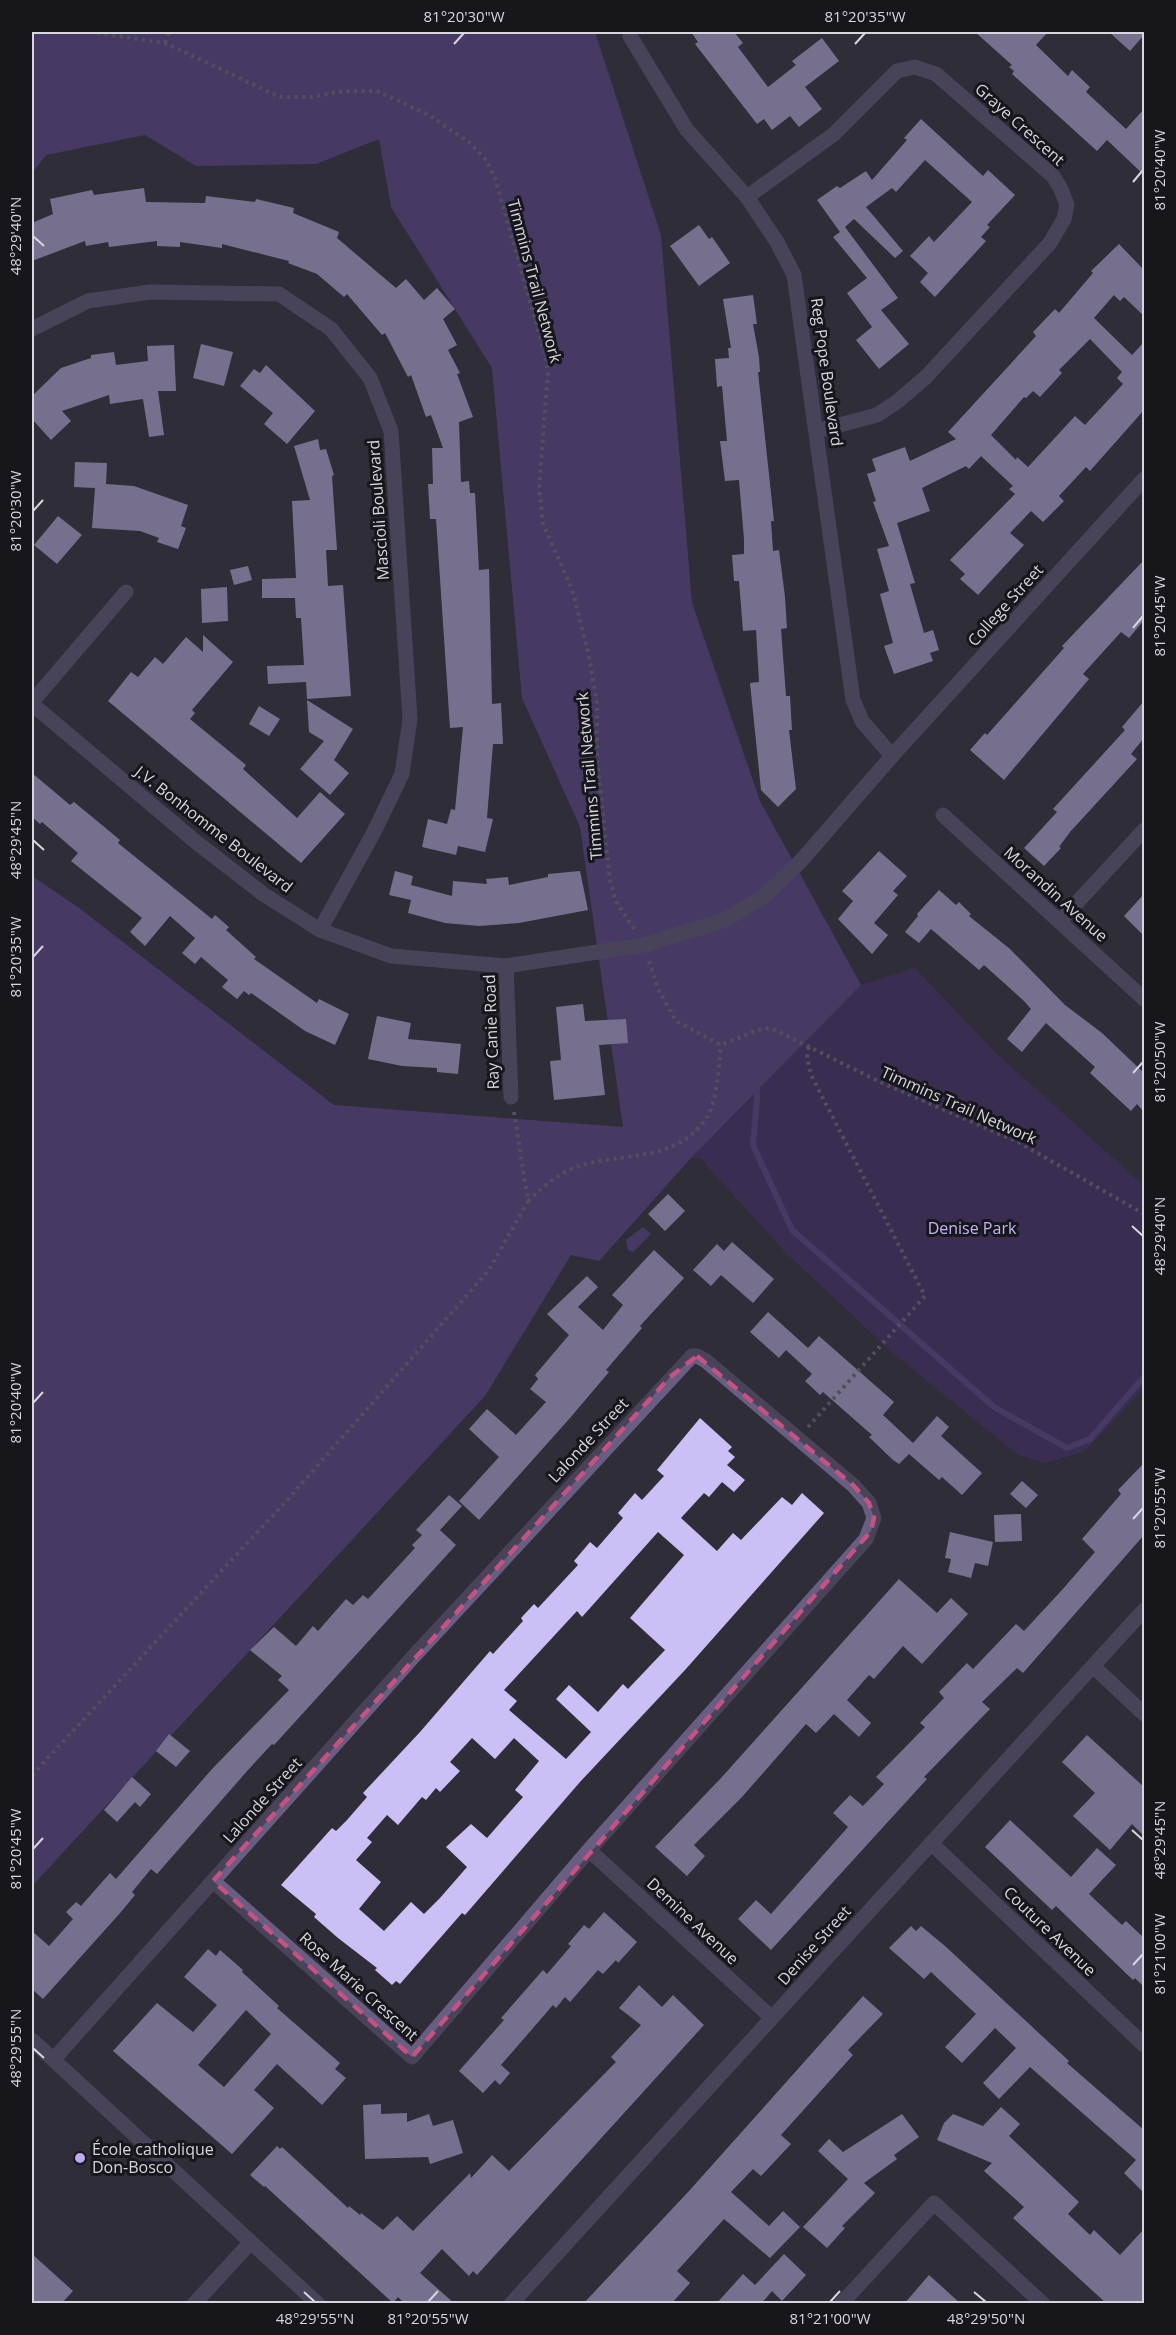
<svg xmlns="http://www.w3.org/2000/svg" width="1176" height="2335" viewBox="0 0 1176 2335" font-family="'Open Sans',sans-serif">
  <style>
    .green { fill: #453071 }
    .forest { fill: #63499a }
    .water { fill: #624999 }
    .lines { fill: none; stroke-linecap: round; stroke-linejoin: round }
    .stream { stroke: #624999; stroke-width: 6 }
    .building { fill: #ccbff5; fill-rule: evenodd }
    .path { stroke: #7b7983; stroke-width: 4; stroke-dasharray: 3 4.5; stroke-linecap: butt }
    .minor { stroke: #675e82; stroke-width: 15 }
    .tertiary { stroke: #675e82; stroke-width: 15 }
    .marked { fill: none; stroke: #c85182; stroke-width: 4.5; stroke-dasharray: 12 8; stroke-linejoin: round }
    .ticks { fill: none; stroke: #d7d5dd; stroke-width: 2 }
    .poi-dot { fill: #bda9f5; stroke: #17161b; stroke-width: 2 }
    .labels { text-anchor: middle; dominant-baseline: central; stroke-width: 6; stroke-linejoin: round; paint-order: stroke }
    .street-label { font-size: 16px; fill: #d7d5dd; stroke: #17161b }
    .park-label { font-size: 16px; fill: #c4b4f6; stroke: #17161b }
    .poi-label { font-size: 16px; fill: #d7d5dd; stroke: #17161b; text-anchor: start }
    .neatline { fill: none; stroke: #d7d5dd; stroke-width: 2 }
    .ticks-label { font-size: 15px; text-anchor: middle; fill: #d7d5dd }
  </style>
  <rect width="100%" height="100%" fill="#2f2d38"/>
  <path class="green" d="M915,968L996,1053L1144,1186V1388L1084,1452L1045,1463L1018,1455L894,1354L786,1253L700,1158L690,1159L861,985Z"/>
  <path class="forest" d="M32,32H595L661,235L692,603L760,801L861,985L690,1159L599,1261L571,1255L485,1396L32,1886V876L79,908L334,1105L623,1127L580,827L522,698L492,368L391,207L379,139L316,164L196,166L145,135L46,155L33,172Z"/>
  <path class="water" d="M643,1227L651,1234L633,1252L628,1250L626,1240Z"/>
  <g class="lines">
    <path class="stream" d="M261,32H286
      M446,32C464,51 487,64 508,82
      M492,32L518,114L548,180L587,285L595,320L607,354L611,389L654,541L668,691L683,784L693,821L710,850L714,883
      M733,993L756,1035L757,1099L753,1145L792,1230L994,1407L1067,1448L1090,1439L1144,1377"/>
  </g>
  <path class="building" d="M691,32H734L743,43L738,47L768,87L796,65L792,61L822,38L839,61L805,87L822,109L799,127L790,116L772,130L764,119L757,124L695,44L698,42Z
    M975,32H1048L1036,45L1068,76L1072,70L1090,87L1086,92L1126,129L1144,109V175L1107,140L1097,151L1012,74L1014,71L1009,67L1012,65Z
    M1109,32H1144V35L1130,51Z
    M921,119L983,176L988,170L1015,195L987,225L990,227L981,237L986,241L935,297L920,282L928,273L910,256L929,236L934,242L972,202L925,160L896,192L892,188L866,207L903,251L895,258L854,219L845,227L898,298L881,310L909,344L879,369L856,340L872,327L847,293L867,278L833,237L840,232L817,200L837,186L840,188L866,171L872,180L907,140L904,138Z
    M144,188L146,202L205,203L206,196L255,202L256,199L294,208L293,213L339,232L337,238L396,288L406,279L424,300L437,288L455,309L443,319L457,345L448,350L460,373L457,374L473,417L459,422L461,482L469,481L470,493H475L479,570L489,569L492,704L501,703L503,744H493L487,818L493,819L485,852L458,846L456,855L422,847L428,819L447,824L451,809L455,810L463,727L450,728L436,519H430L428,484H433L432,448H443L431,415L426,417L411,375L408,377L385,333L382,335L347,294L344,297L317,274L288,263L289,261L222,244V248L180,242V247L157,246V241L109,247L108,242L86,246L85,241L32,261V223L53,214L50,199L92,190L94,195Z
    M699,225L709,239L712,237L730,263L699,286L670,246Z
    M1119,244L1144,270V316L1124,297L1120,301L1114,295L1094,318L1132,355L1144,342V410L1090,471L1086,467L1059,496L1064,501L1043,522L1031,511L1010,533L1024,545L978,595L960,579L965,574L950,560L1015,494L1009,489L1013,486L981,456L969,469L966,466L922,488L930,511L897,523L915,583L910,584L924,633L933,630L939,650L930,653L933,661L894,674L884,646L893,643L880,594L889,591L877,549L889,546L873,502L876,501L867,474L876,471L872,459L905,447L910,461L956,439L948,432L1036,336L1033,332L1055,309L1059,313L1093,273L1091,271ZM1090,339L1122,372L1117,378L1123,384L1085,425L1075,416L1028,467L1017,457L1016,460L991,435L1024,397L1026,398L1033,391L1040,397L1062,373L1059,370Z
    M753,295L757,324H753L759,357L760,372H758L774,521H771L773,551L779,550L785,597L787,628L781,629L786,696H790L792,730H789L796,789L778,807L761,790L750,683L759,682L756,630L743,631L739,581H734L732,555L744,554V539L739,480L725,481L720,441H727L722,386L717,387L715,359L729,358L728,348H731L723,299Z
    M201,344L233,352L224,386L193,378Z
    M174,345L176,391H158L164,435L149,437L143,399L110,404L109,395L62,411L71,421L51,440L32,419V396L61,368L91,358V355L114,352L116,365L148,361L147,346Z
    M266,365L315,411L287,444L264,424L273,413L240,386L254,369L260,373Z
    M318,439L320,450L326,449L334,475L332,476L337,550H326L328,586L343,585L351,696L307,699L306,682L268,684L267,666L304,665L301,618H296L295,598H262V579L296,578L292,501L310,500L294,446Z
    M75,462L107,463L106,484L134,486L188,505L181,526L186,528L178,549L157,542L159,538L140,531L92,528L95,488L74,487Z
    M58,516L82,535L57,564L34,545Z
    M1144,560V620L1129,638L1121,632L1083,674L1089,679L1004,780L970,750L985,733L987,735L1064,648L1062,646Z
    M248,566L252,580L234,585L230,570Z
    M227,587L228,621L202,623L201,589Z
    M203,635L233,662L192,710L195,713L190,719L246,765L243,769L297,818L320,792L345,814L301,863L108,701L131,672L138,677L155,657L163,664L186,637L203,652Z
    M307,700L353,729L334,760L349,773L330,795L300,769L324,741L309,732Z
    M1144,701V738L1131,754L1137,759L1070,832L1059,847L1061,848L1044,866L1024,848L1057,812L1053,809L1125,730L1122,727Z
    M259,706L280,719L269,736L249,724Z
    M32,773L70,805L74,802L102,825L120,840L118,843L212,919L215,915L229,927L226,930L256,957L254,959L317,1003L319,999L349,1014L335,1045L305,1031L251,993L249,995L244,991L237,999L222,987L228,980L201,957L195,964L182,953L195,938L170,916L145,946L130,932L142,918L71,861L78,853L42,822L40,824L32,817Z
    M879,851L907,876L893,891L898,895L874,923L888,935L872,954L838,919L853,901L842,891Z
    M395,871L413,876L411,885L452,896L453,881L487,884L486,879L508,877L509,885L548,877V874L580,871L588,910L519,923L479,926L445,923L408,913L411,900L389,895Z
    M939,890L956,905L959,902L971,914L969,916L1010,949L1065,1005L1102,1033L1144,1073V1112L1137,1104L1131,1111L1090,1073L1095,1067L1046,1023L1022,1052L1007,1039L1031,1009L1024,1001L984,965L979,970L931,929L919,943L905,932L918,916L917,914Z
    M1144,894V936L1124,916Z
    M583,1004L585,1021L626,1019L628,1043L599,1045L605,1095L554,1100L550,1061L561,1060L556,1007Z
    M377,1016L411,1023L408,1039L461,1044L458,1074L437,1072V1068L402,1066L368,1059Z
    M668,1194L685,1211L665,1231L648,1214Z
    M732,1242L774,1279L753,1303L721,1275L711,1286L693,1270L717,1244L724,1251Z
    M654,1250L684,1278L640,1326L642,1328L606,1370L609,1372L570,1418L479,1520L459,1501L499,1457L469,1429L487,1409L516,1435L546,1402L530,1389L538,1379L535,1375L569,1335L547,1314L587,1276L598,1287L578,1307L603,1330L623,1305L612,1295Z
    M768,1312L808,1348L819,1336L894,1402L883,1415L913,1443L937,1416L949,1427L941,1436L982,1473L962,1495L942,1477L939,1480L909,1454L899,1464L893,1460L869,1437L872,1435L823,1392L820,1395L805,1381L812,1374L786,1350L779,1358L750,1332Z
    M700,1418L732,1447L728,1451L735,1457L727,1465L745,1480L734,1492L722,1482L709,1497L704,1493L681,1518L717,1551L733,1533L741,1540L782,1497L792,1505L802,1493L824,1513L685,1670L580,1782L465,1915L462,1913L400,1984L396,1981L392,1985L375,1970L377,1968L338,1938L314,1917L316,1914L281,1885L332,1828L336,1831L347,1820L367,1797L363,1793L420,1732L490,1651L493,1654L523,1621L521,1618L534,1604L538,1608L578,1565L574,1561L590,1542L597,1548L623,1518L618,1513L635,1493L642,1500L664,1476L657,1470ZM658,1532L684,1555L630,1618L665,1650L628,1689L623,1684L598,1712L569,1685L556,1699L591,1732L566,1759L509,1710L517,1701L504,1690L577,1611L582,1617ZM472,1738L495,1759L514,1738L539,1761L515,1790L523,1797L487,1838L471,1824L446,1847L467,1867L440,1898L424,1914L411,1902L384,1931L359,1909L381,1882L356,1860L372,1842L367,1838L387,1815L398,1825L422,1797L426,1800L436,1788L440,1792L460,1771L450,1762Z
    M1144,1463V1535L1023,1673L1017,1668L982,1702L990,1709L924,1777L927,1779L771,1950L738,1919L756,1900L771,1914L848,1827L833,1813L850,1795L863,1806L884,1784L876,1777L925,1727L920,1723L944,1698L939,1692L967,1663L973,1669L1016,1624L1024,1631L1062,1590L1095,1552L1082,1539L1121,1494L1118,1490Z
    M1022,1481L1038,1495L1026,1508L1010,1494Z
    M449,1495L462,1506L440,1530L456,1545L274,1745L272,1744L248,1770L157,1874L151,1869L132,1892L135,1895L121,1912L43,1999L32,1989V1931L49,1946L73,1919L66,1912L76,1902L81,1906L110,1873L116,1879L212,1769L289,1690L278,1680L282,1676L250,1650L274,1627L296,1646L313,1626L318,1631L346,1599L353,1605L363,1595L368,1599L415,1548L412,1545L422,1535L416,1530Z
    M1021,1514L1022,1541L995,1542L994,1515Z
    M950,1532L993,1542L988,1566L975,1563L971,1578L948,1572L951,1559L945,1558Z
    M899,1579L937,1613L951,1598L968,1614L922,1664L903,1646L874,1679L869,1675L847,1700L871,1723L859,1737L834,1714L816,1733L806,1724L742,1797L694,1845L705,1856L687,1876L655,1847L721,1778Z
    M169,1734L190,1751L176,1767L156,1751Z
    M1087,1735L1144,1787V1836L1132,1824L1110,1850L1073,1816L1095,1793L1062,1762Z
    M132,1777L151,1794L140,1807L135,1802L117,1822L104,1810Z
    M1010,1820L1071,1877L1097,1848L1116,1865L1089,1894L1122,1925L1126,1921L1144,1938V1987L1135,1978L1133,1980L1056,1906L1052,1910L985,1847Z
    M604,1912L637,1942L618,1963L616,1960L603,1974L598,1970L570,2002L565,1997L556,2008L553,2005L501,2065L510,2073L500,2085L495,2080L483,2093L459,2071L504,2020L501,2018L543,1970L547,1974L571,1946L568,1944L584,1925L589,1929Z
    M911,1926L916,1931L921,1926L945,1946L1069,2061L1067,2063L1144,2130V2193L1124,2173L1136,2160L1030,2067L999,2099L983,2083L1016,2048L995,2028L962,2063L945,2047L976,2014L931,1972L924,1979L889,1948Z
    M208,1949L216,1956L220,1950L243,1970L242,1972L279,2006L277,2008L340,2063L335,2069L346,2078L322,2105L277,2064L254,2090L274,2108L232,2154L113,2051L157,2003L193,2032L217,2005L184,1977ZM246,2010L271,2034L224,2087L198,2065Z
    M639,1985L662,2007L673,1995L704,2025L477,2275L473,2271L469,2276L442,2249L420,2273L455,2304H405L398,2297L393,2303L265,2186L264,2187L250,2175L277,2146L280,2149L282,2147L348,2208L349,2206L360,2215L361,2213L383,2230L397,2216L413,2231L470,2173L471,2178L492,2155L509,2171L616,2062L611,2057L641,2025L619,2008Z
    M863,1996L883,2014L848,2050L853,2055L781,2135L791,2144L761,2176L753,2169L731,2192L769,2226L783,2211L800,2227L770,2258L724,2219L677,2271L690,2283L671,2304H583L689,2191Z
    M381,2104V2114L407,2113V2122L429,2114L433,2126L453,2120L463,2153L430,2164L428,2157L365,2159L363,2105Z
    M1001,2107L1020,2124L1009,2136L1079,2202L1068,2214L1090,2235L1094,2230L1120,2255L1144,2229V2304H1107L1013,2218L1024,2207L984,2171L992,2163L937,2140L944,2123L953,2114L983,2126Z
    M902,2114L919,2137L894,2155L897,2159L864,2183L875,2193L842,2226L845,2228L827,2248L803,2227L848,2179L818,2151L829,2139L843,2152Z
    M32,2254L73,2291L61,2304H32Z
    M784,2254L806,2275L782,2301L772,2291L761,2304H716L743,2274L755,2285Z
    M929,2275L961,2304H904Z"/>
  <g class="lines">
    <path class="path" d="M90,32L165,43L280,97H311L343,91H377L427,114L469,142L486,160L495,178L544,351L548,372L539,488L543,524L572,589L588,652L597,703V759L610,880L615,900L635,930
      M165,43L169,32
      M649,961L658,989L676,1021L721,1045L758,1030L771,1028L880,1082L1018,1142L1144,1214
      M528,1201C545,1185 562,1170 586,1164C628,1153 678,1161 707,1117C717,1101 719,1064 721,1045
      M808,1427L925,1296L811,1075L807,1057L809,1047
      M32,1775L289,1498L489,1270L528,1201L514,1112"/>
    <path class="minor" d="M630,32V36L687,130L747,197L777,242L794,275L853,700L862,721L892,756
      M747,197L834,134L897,71L915,67L936,74L1053,176L1061,189L1067,205L1064,219L1050,243L926,377L898,401L877,415L817,431
      M32,329L88,301L150,292L279,294L331,329L370,378L391,431L410,719L402,774L374,832L320,930
      M32,702L126,592
      M943,815L1144,999
      M1060,921L1144,830
      M506,966L511,1097
      M1094,1667L1144,1714
      M931,1843L1144,2045
      M589,1850L772,2018
      M32,2040L318,2304
      M53,2060L413,1657L692,1356H697L706,1361L854,1486L869,1503L874,1518L866,1539L589,1850L412,2057L213,1881
      M194,2304L250,2243
      M511,2304L1144,1610
      M841,2304L934,2203L1043,2304"/>
    <path class="tertiary" d="M32,704L196,842L263,894L320,930L391,956L506,966L644,945L725,920L763,897L800,862L892,756L1144,479"/>
  </g>
  <path d="M0 0H1176V2335H0ZM697,1356L854,1486L869,1503L874,1518L871,1531L412,2057L213,1881L670,1377Z" fill="#2f2d38" fill-opacity=".55" fill-rule="evenodd"/>
  <path class="marked" d="M697,1356L854,1486L869,1503L874,1518L871,1531L412,2057L213,1881L670,1377Z"/>
  <path class="ticks" d="M454,44L464,33M855,44L865,33M1133,182L1143,170M33,236L44,246M33,511L43,500M1133,628L1143,616M33,840L44,850M33,957L43,946M1133,1073L1143,1062M1132,1226L1143,1236M33,1403L43,1392M1133,1519L1143,1508M1132,1830L1143,1840M33,1849L43,1838M1133,1965L1143,1954M33,2048L44,2058M304,2292L315,2302M974,2292L986,2302M428,2302L438,2291M830,2302L840,2291"/>
  <circle class="poi-dot" cx="80" cy="2158" r="6"/>
  <g class="labels">
    <g class="street-label">
      <text transform="translate(1020 124) rotate(42)">Graye Crescent</text>
      <text transform="translate(535 281) rotate(75)">Timmins Trail Network</text>
      <text transform="translate(827 372) rotate(82)">Reg Pope Boulevard</text>
      <text transform="translate(378 510) rotate(-94)">Mascioli Boulevard</text>
      <text transform="translate(1005 605) rotate(-48)">College Street</text>
      <text transform="translate(589 776) rotate(-95)">Timmins Trail Network</text>
      <text transform="translate(214 829) rotate(38)">J.V. Bonhomme Boulevard</text>
      <text transform="translate(1056 894) rotate(42)">Morandin Avenue</text>
      <text transform="translate(491 1032) rotate(-92)">Ray Canie Road</text>
      <text transform="translate(959 1105) rotate(24)">Timmins Trail Network</text>
      <text transform="translate(588 1440) rotate(-47)">Lalonde Street</text>
      <text transform="translate(262 1800) rotate(-48)">Lalonde Street</text>
      <text transform="translate(693 1921) rotate(43)">Demine Avenue</text>
      <text transform="translate(1050 1931) rotate(44)">Couture Avenue</text>
      <text transform="translate(814 1945) rotate(-48)">Denise Street</text>
      <text transform="translate(359 1986) rotate(42)">Rose Marie Crescent</text>
    </g>
    <g class="park-label">
      <text x="972" y="1228">Denise Park</text>
    </g>
    <g class="poi-label">
      <text x="92" y="2149">École catholique<tspan x="92" dy="18">Don-Bosco</tspan></text>
    </g>
  </g>
  <rect width="1176" height="2335" fill="none" stroke="#17161b" stroke-width="66"/>
  <rect x="33" y="33" width="1110" height="2269" class="neatline"/>
  <g class="ticks-label">
    <text x="464" y="22">81°20'30"W</text>
    <text x="865" y="22">81°20'35"W</text>
    <text transform="translate(1160 170) rotate(-90)" y="5">81°20'40"W</text>
    <text transform="translate(16 236) rotate(-90)" y="5">48°29'40"N</text>
    <text transform="translate(16 511) rotate(-90)" y="5">81°20'30"W</text>
    <text transform="translate(1160 616) rotate(-90)" y="5">81°20'45"W</text>
    <text transform="translate(16 840) rotate(-90)" y="5">48°29'45"N</text>
    <text transform="translate(16 957) rotate(-90)" y="5">81°20'35"W</text>
    <text transform="translate(1160 1062) rotate(-90)" y="5">81°20'50"W</text>
    <text transform="translate(1160 1236) rotate(-90)" y="5">48°29'40"N</text>
    <text transform="translate(16 1403) rotate(-90)" y="5">81°20'40"W</text>
    <text transform="translate(1160 1508) rotate(-90)" y="5">81°20'55"W</text>
    <text transform="translate(1160 1840) rotate(-90)" y="5">48°29'45"N</text>
    <text transform="translate(16 1849) rotate(-90)" y="5">81°20'45"W</text>
    <text transform="translate(1160 1954) rotate(-90)" y="5">81°21'00"W</text>
    <text transform="translate(16 2048) rotate(-90)" y="5">48°29'55"N</text>
    <text x="315" y="2324">48°29'55"N</text>
    <text x="428" y="2324">81°20'55"W</text>
    <text x="830" y="2324">81°21'00"W</text>
    <text x="986" y="2324">48°29'50"N</text>
  </g>
</svg>
